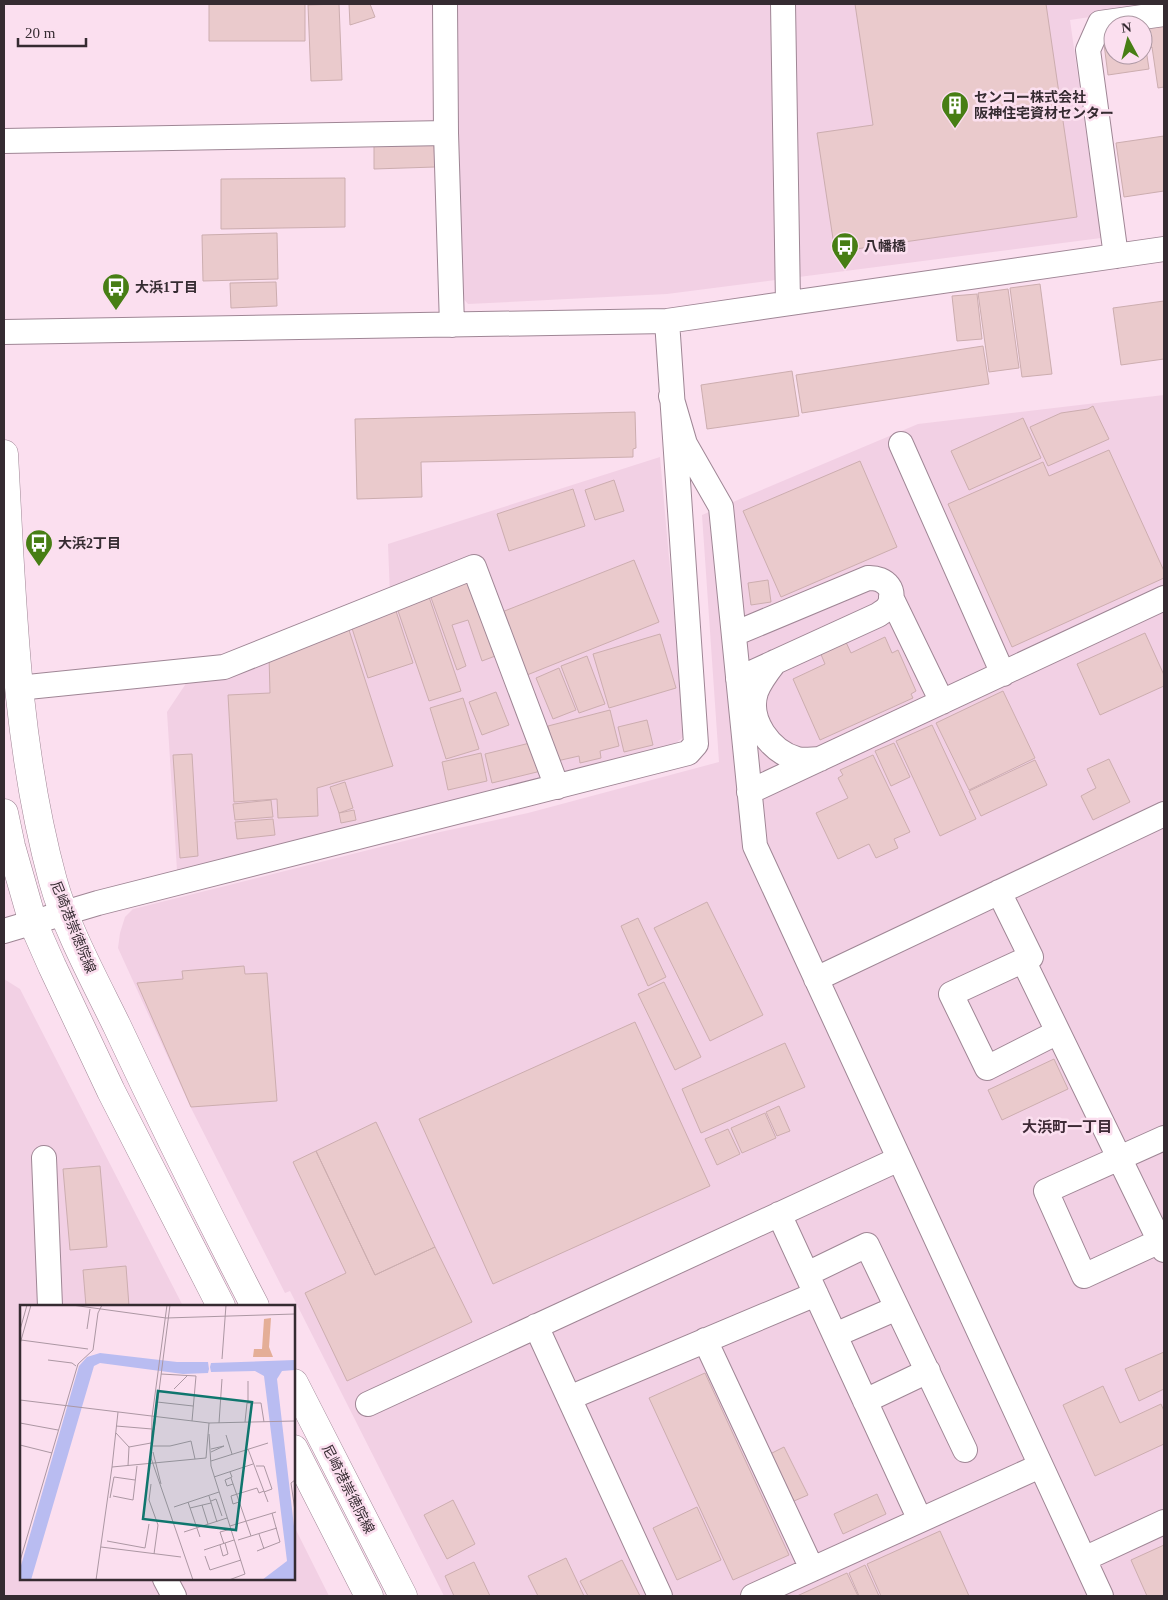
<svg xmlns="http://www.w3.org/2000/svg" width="1168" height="1600" viewBox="0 0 1168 1600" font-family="'Times New Roman','Noto Sans JP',serif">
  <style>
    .built { fill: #f2d0e4 }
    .building { fill: #eacacc; stroke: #ccadaf }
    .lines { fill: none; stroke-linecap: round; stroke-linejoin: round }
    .minor-casing { stroke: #9f8695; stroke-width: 26 }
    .major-casing { stroke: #9f8695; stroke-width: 29 }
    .minor { stroke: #fff; stroke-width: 24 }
    .major { stroke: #fff; stroke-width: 28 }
    .labels { text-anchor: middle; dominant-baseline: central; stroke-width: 5; stroke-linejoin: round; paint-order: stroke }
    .poi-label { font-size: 14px; font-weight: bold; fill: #352b31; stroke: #fbdfef; text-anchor: start }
    .street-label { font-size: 14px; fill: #352b31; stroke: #fbdfef }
    .neighbourhood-label { font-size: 15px; font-weight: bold; fill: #3e2a36; stroke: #fbdfef }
    .inset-road { fill: none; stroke: #ac97a3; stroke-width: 1 }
    .view { fill: #0f766e; fill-opacity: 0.15; stroke: #0f766e; stroke-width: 2.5 }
    .inset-edge { fill: none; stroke: #352b31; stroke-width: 2.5 }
  </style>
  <rect width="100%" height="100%" fill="#fbdfef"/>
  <path class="built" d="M453,4H1164V6L1070,20L1101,238L667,294L468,304L459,294Z
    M1164,395V1596H444L290,1291L285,1293L191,1108L118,948L120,933L125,917L133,909L440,832L528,813L719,762L702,515L918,424Z
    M660,457L685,736L672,746L561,774L526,678L479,556L390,596L388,544Z
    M469,574L546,777L177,870L167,712L187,682Z
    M4,979L20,989L183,1306H21V1579H294V1526L329,1596H4Z"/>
  <path class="building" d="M209,4H305V41H209Z
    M339,4L342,80L311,81L308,5Z
    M349,4H370L375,17L350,25Z
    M855,4H1046L1077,217L835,252L817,133L873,125Z
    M1164,19V87L1158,88L1152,47L1146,49L1149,69L1108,75L1104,44L1113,42V55H1143V37L1144,40H1151L1148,21Z
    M1164,136V191L1124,197L1116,143Z
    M434,143L435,167L374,169V144Z
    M345,178V227L221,229V179Z
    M277,233L278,279L203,281L202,235Z
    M276,282L277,306L231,308L230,283Z
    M1040,284L1052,374L1022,377L1010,288Z
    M1008,289L1019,368L989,372L978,293Z
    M977,294L982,339L957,341L952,296Z
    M1164,301V359L1121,365L1113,308Z
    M983,346L989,384L802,413L796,375Z
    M792,371L799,416L707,429L701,385Z
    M1093,406L1109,439L1048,466L1030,427L1061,413L1088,409Z
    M635,412L636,448L633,449V457L421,462L422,497L357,499L355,419Z
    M1023,418L1041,458L969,490L951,451Z
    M1109,450L1164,571V578L1012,647L948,504L1043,462L1049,476Z
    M860,461L897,547L781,597L743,511Z
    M614,480L624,511L595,520L585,490Z
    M573,489L585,526L509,551L497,514Z
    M634,560L659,622L527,675L502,612Z
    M470,577L498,655L482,661L468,620L452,625L466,666L457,670L429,592Z
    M768,580L771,602L751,605L748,583Z
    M428,594L461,691L429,701L396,605Z
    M395,608L413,663L368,678L350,622Z
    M348,627L393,766L317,788L318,816L278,818L277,799L234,802L228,695L270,693L269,656Z
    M1145,633L1164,675V686L1100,715L1077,664Z
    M660,634L676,688L609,708L593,654Z
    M885,637L892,653L898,650L916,691L911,694L913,698L820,740L793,679L825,664L820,652L845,640L851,653Z
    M587,656L605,704L579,713L561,666Z
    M559,668L576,710L553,719L536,678Z
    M1003,691L1035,758L969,790L936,723Z
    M496,692L509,725L482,735L469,702Z
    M463,698L479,749L446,759L430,708Z
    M610,710L619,746L600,751L601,758L580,763L579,756L557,761L548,726Z
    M647,720L653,745L624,752L618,727Z
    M932,725L976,819L940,836L896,741Z
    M534,742L541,771L492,783L485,754Z
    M894,743L910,777L891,786L875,751Z
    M481,753L487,781L448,790L442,762Z
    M192,754L198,856L180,858L173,755Z
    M873,755L910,832L894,839L898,848L876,858L869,844L838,859L816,813L848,798L838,778L843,775L840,770Z
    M1109,759L1130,802L1093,820L1081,796L1096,788L1087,769Z
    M1035,760L1047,785L981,816L969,791Z
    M345,782L353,808L339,813L330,787Z
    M271,800L273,817L235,820L233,804Z
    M354,810L356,820L341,823L339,813Z
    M273,819L275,835L237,839L235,822Z
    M707,902L763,1015L710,1041L654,928Z
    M638,918L666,977L648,986L621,926Z
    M244,966L245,974L267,973L277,1101L191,1107L137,983L183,979L182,971Z
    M664,982L701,1057L675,1070L638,994Z
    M635,1022L710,1186L493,1284L419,1119Z
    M785,1043L805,1087L701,1133L682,1089Z
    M1054,1059L1068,1089L1002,1120L988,1090Z
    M779,1106L790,1131L777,1136L766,1112Z
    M765,1113L776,1138L742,1153L731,1128Z
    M376,1122L435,1247L375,1275L316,1151Z
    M728,1129L740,1154L717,1165L705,1139Z
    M316,1151L375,1275L435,1247L472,1322L347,1381L305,1293L346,1273L293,1162Z
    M100,1166L107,1247L70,1250L63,1169Z
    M126,1266L129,1306H86L83,1270Z
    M1164,1352V1389L1139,1401L1125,1369Z
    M705,1373L789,1555L733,1580L649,1398Z
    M1103,1386L1120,1423L1161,1404L1164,1411V1444L1095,1476L1063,1405Z
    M784,1447L808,1495L794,1501L770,1454Z
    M877,1494L886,1514L843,1534L834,1514Z
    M453,1500L475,1544L447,1559L424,1515Z
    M697,1507L721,1560L677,1580L653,1528Z
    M940,1531L969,1596H881L867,1564Z
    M1164,1545V1596H1147L1131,1560Z
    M566,1558L584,1596H538L528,1576Z
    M622,1560L640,1596H588L580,1581Z
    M474,1562L490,1596H454L445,1576Z
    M865,1565L879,1596H859L849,1573Z
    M847,1573L858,1596H797Z"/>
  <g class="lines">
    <g class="minor-casing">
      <path id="minor" d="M445,4L446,133L452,325
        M783,4L788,303
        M4,141L446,133
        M1116,256L1088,50L1100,23L1164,14
        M4,332L667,321L1164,249
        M671,396L685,444L721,507L755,846L1101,1596
        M901,444L1003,674
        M891,597L942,702
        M734,634L868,578C886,577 898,591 888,607C886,610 881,613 878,615L738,679
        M775,662C768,671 760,681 756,692C747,720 770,751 797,759C804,761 813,759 820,759
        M18,688L224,667L474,567L557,787
        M749,792L1164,598
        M999,892L1031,957L951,994L987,1068L1058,1032
        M4,931L98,903L688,753L696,744L667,321
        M1023,960L1164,1250
        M816,979L1164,814
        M44,1158L50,1306
        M779,1214L920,1520
        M1160,1241L1084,1276L1046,1191L1164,1138
        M807,1274L867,1245L965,1450
        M536,1326L660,1596
        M835,1335L897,1308
        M705,1340L812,1569
        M569,1398L816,1294
        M865,1401L928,1371
        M368,1404L899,1159
        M1084,1559L1164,1522
        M165,1579L174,1596
        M753,1596L1040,1466"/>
    </g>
    <g class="major-casing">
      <path id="major" d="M4,454C12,597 15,742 53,881C66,928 95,981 117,1026C161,1120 207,1213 255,1306
        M4,813L11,846L33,923L52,966L111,1091L221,1306
        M294,1383L403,1596
        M294,1449L369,1596"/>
    </g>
    <use href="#minor" class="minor"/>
    <use href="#major" class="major"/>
  </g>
  <defs>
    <g id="building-pin" transform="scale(1.4375)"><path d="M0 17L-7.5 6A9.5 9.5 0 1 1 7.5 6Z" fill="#477e14" stroke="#fbdfef"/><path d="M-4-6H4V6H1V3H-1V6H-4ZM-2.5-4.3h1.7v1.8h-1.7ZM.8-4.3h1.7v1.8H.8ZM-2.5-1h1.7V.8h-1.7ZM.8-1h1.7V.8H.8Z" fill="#fff"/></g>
    <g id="bus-pin" transform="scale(1.4375)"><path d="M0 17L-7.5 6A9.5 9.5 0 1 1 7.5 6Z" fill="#477e14" stroke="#fbdfef"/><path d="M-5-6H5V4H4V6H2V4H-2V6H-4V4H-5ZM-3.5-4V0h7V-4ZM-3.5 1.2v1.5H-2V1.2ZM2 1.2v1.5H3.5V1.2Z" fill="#fff"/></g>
  </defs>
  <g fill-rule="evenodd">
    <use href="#building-pin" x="955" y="105"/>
    <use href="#bus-pin" x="845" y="246"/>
    <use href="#bus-pin" x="116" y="287"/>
    <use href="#bus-pin" x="39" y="543"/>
  </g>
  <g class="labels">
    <g class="poi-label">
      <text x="974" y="97">センコー株式会社<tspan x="974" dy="16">阪神住宅資材センター</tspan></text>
      <text x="864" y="246">八幡橋</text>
      <text x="135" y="287">大浜1丁目</text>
      <text x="58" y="543">大浜2丁目</text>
    </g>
    <g class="street-label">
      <text transform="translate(73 927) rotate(68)">尼崎港崇徳院線</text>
      <text transform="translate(348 1489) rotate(63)">尼崎港崇徳院線</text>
    </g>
    <g class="neighbourhood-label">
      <text x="1067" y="1127">大浜町一丁目</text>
    </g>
  </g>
  <g transform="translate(20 1305)">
    <rect width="275" height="275" fill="#fbdfef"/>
    <path d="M251,13L249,42L253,52H233L234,44H242L244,14Z" fill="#e4ae97"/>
    <path d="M80,48L157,57H188L189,64L188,68L163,69L80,58L74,61L11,275H0V264L59,61L67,52ZM275,55V65L262,66L257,74L275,230V275H242L267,256L244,71L235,66L191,67L190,62L191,58Z" fill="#b9bcf1"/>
    <path class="inset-road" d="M52,0L146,13L275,9M147,0L132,112L131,153L173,275M67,24L70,4M0,25L7,0M1,35L68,44M0,39L11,0M202,54L206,0M28,55L52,58L56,61M141,69L176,71L172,116M228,76V98M154,84L167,71M0,95L189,118L275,116M137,97L173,101M225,117L227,98H241L244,117M0,118L38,125M199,118L202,74M96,121L132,124M134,125L150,0M96,128L109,142L108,161M189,129L191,161L225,269L209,275M206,130L212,149M0,140L32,148M133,141H150L171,136L175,154M109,142L131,138M191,144L204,141L191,147M228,144L248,197M133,147L141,179M191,156L248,138M236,161H244L252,184L244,187M92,162L98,107M210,167L212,172L205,175L207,181L213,179M194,172L233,159M211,173L231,231M275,175L271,178L275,206M131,179L129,195L138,220L134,249M93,191L113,195L117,161M189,191L197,217M90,193L94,172L115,175M191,196L196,194L202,211M168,197L180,232M219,197L213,199L211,191L237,183L239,188L244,186M182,200L188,219M154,202L199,187M170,203L191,198M210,221L256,207M164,227L207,213M239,229L244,244M218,235L257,223M87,236L125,243L129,219M204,239L200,227L211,224M200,240L203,251L208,249L205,238M81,242L161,252M184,245L214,235M237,246L260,237L252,208M185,251L190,265L221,255M0,256L58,59L73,45L78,8L82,0M76,275L92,162L186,153L189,118"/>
    <path class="view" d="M138,86L232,97L216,225L123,214Z"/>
    <rect width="275" height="275" class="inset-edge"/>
  </g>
  <rect width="1168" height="1600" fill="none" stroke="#352b31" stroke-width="10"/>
  <g transform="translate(1128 40) rotate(353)"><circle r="24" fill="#fbdfef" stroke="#ac97a3"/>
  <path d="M0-4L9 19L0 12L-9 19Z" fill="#477e14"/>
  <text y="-8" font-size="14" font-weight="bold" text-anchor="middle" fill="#352b31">N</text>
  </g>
  <path d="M18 38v8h68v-8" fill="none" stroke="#352b31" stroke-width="2.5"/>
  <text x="25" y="38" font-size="15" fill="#352b31" stroke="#fbdfef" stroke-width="4" paint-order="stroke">20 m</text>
</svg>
